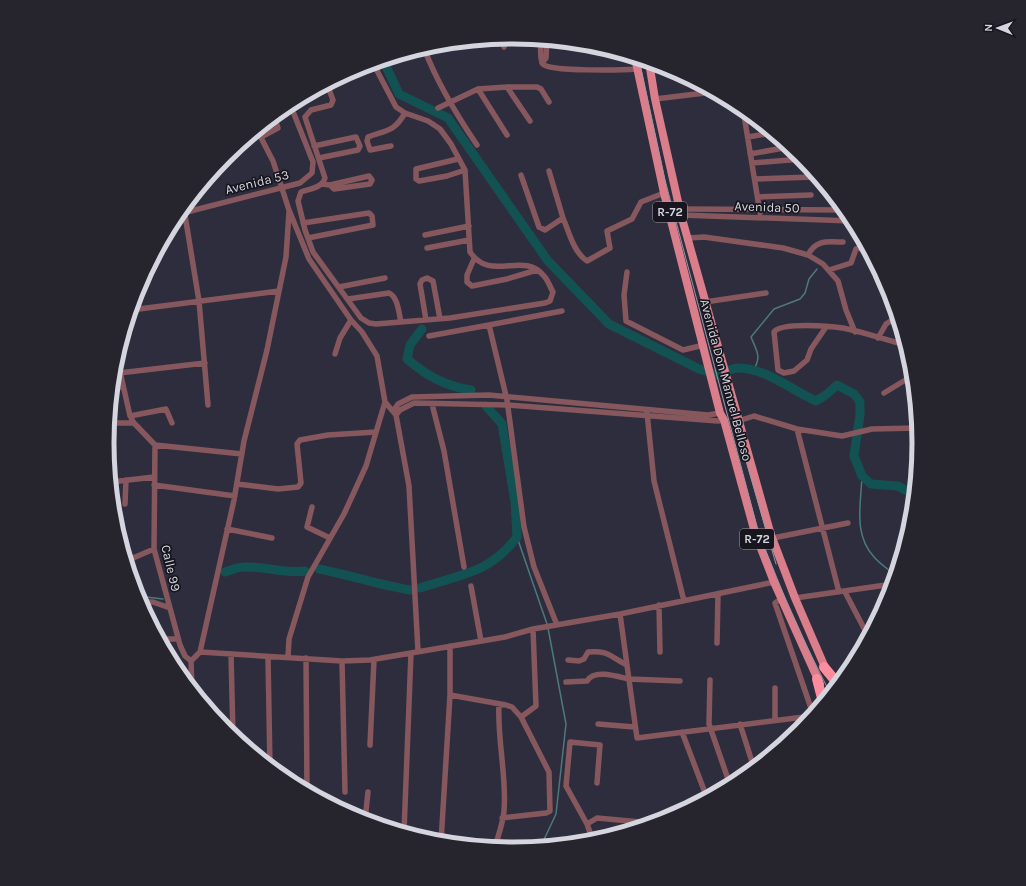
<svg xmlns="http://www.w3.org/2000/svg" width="1026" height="886" viewBox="0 0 1026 886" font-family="Karla,sans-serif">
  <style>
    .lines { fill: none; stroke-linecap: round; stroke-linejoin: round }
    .stream { stroke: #4c797d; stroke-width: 1.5 }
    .river { stroke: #125253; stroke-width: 9 }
    .street { stroke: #86585e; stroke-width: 5.5 }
    .primary { stroke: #db7e8b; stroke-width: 8 }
    .highway { stroke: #fd8c9c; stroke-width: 10 }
    .tram { stroke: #9898a4; stroke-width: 1 }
    .labels { text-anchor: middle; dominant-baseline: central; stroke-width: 3.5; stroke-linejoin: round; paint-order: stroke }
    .shield { fill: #17161e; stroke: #9c9ca5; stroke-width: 1 }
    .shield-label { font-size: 12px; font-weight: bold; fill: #d5d5df }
    .street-label { font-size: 13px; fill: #d5d5df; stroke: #17161e }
    .rim { fill: none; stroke: #d5d5df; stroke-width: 5 }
  </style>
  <rect width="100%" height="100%" fill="#2e2d3d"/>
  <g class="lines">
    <path class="stream" d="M753,371C762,356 757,352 751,337L774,309L800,299L805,293L809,279L817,269
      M862,476C861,504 853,534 874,557C880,564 888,569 895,575
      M517,537L547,624
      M138,599L146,597L163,599
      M541,846L556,814L566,724L548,628"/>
    <path class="river" d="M383,60L399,94L448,118L548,261L609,324L699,369L718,375C724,373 733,367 739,368C768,369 791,390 816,401L827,394L837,385L854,394L860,402V415L854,456L862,476L871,484L898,486L914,495
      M422,329L410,345L407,359C427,376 445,386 471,390
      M319,569C350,575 379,585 410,590
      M225,572C231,570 238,567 244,567C265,566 284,574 305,571
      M420,588C461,574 489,574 517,537L515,502L502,424L486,406"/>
    <path class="street" d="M502,38L504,47
      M541,40C541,46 539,59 543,64C549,72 624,70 637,69
      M424,48C437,83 456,114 477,145
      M542,63L546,58L547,40
      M361,67L362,69
      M327,84L333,100L331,105L311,110L305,117L325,178C322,188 309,189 301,192L298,201L305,230L313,252L361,318L369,323L376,324L450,318L545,303L550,301L553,292C550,287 548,280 544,276C523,250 491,283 470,252L465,170L451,144L440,129L428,121L405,113L396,107L373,63
      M507,87L530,121
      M478,89L507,135
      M655,99L713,92
      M438,108L478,89L507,87H537L541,89L549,102
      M743,109L760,213
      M257,130L273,161L289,210L309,259L351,320L362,332L377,356L385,402L366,466L344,514L308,577L289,639L288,657
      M261,137L278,128L274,116
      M748,137L772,133
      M314,146L356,137L360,146L358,150L319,158
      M391,146L370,150L367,141L368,137C387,130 394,132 405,113
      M750,154L789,147
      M458,159L416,169V179L419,181L447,176L465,170
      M752,163L802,159
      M549,171L563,218
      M521,175L539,227L545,230L563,218C569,232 574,253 587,261L610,248L607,231L632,219L641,202L664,193
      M755,179L813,177
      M322,184L330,185L334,189L370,184L372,180L369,176L330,185
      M758,197L811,195
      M184,209L199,301L208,405
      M680,209L845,210
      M179,214L300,183L312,173L313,162L290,104
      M681,215L852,221
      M303,223L369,213L372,216L373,225L308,238
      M425,235L469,226
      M688,238L704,237L783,248L808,255L823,264L838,281L846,310L855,332
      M427,248L469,240
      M808,255C816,239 828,242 843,242
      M474,259L467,275V282L472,286L507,279L537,270
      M829,270L851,263L856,249L864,247L865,245
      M627,272L624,295L626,321L683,350L704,345
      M339,287L385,278
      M348,299L389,293C398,297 399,314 401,322
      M705,302L766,293
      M131,310L279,291
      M426,320L420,284L422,280L427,278L433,281L440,319
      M826,327L811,349L807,360L794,371L784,373L778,370L774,332C781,322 830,326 843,328C864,332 885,340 906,345
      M429,336L489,325
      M878,338L886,324L897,317
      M335,354L340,338L351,320
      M117,358L130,416L134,423L155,445L242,454
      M119,373L205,363
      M113,387H122
      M884,393L912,376
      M385,402L396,415L409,486L418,651
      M432,404L444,451L464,567
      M393,411L398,404L412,397L489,395L708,415L720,413
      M647,413L654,481L684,601
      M396,415L400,410L414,403L508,405L718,421L724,420
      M130,416L166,409L172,423
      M738,421L754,416L797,429L842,436L872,429L918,428
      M109,423H134
      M797,429L839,592
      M155,445L154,549L180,645L185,656L191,661
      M111,482L154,477
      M237,484L278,489L298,487L301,483L297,444L300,440L328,435L376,432
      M154,485L235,496
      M125,504L126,480
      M312,507L307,527L330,538
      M227,529L272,538
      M773,538L848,523
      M126,561L154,549
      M897,569L896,557L905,540
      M471,586L481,641
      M845,592L868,636
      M795,598L893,584
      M781,599L775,603L813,714
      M140,602H153L170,608
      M659,605L660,652
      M620,614L637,738L812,716
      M557,625L534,567L524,527L507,400L489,325L562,311
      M160,639H178
      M717,643L718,594
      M200,652L342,661L370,660L505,637L533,629L620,614L774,582
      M231,654L233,736
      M268,657L270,767
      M306,658L307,791
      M568,660L579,661L584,659L588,652C609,650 610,657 627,665
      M191,661L200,652L234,500L244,441L267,350L286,257L289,212
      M191,661L192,689
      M342,661L345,792
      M710,680L709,724L728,779
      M566,682L587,681C594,669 616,676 628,679L680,681
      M775,688V720
      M450,695L506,705L512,707L521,717L549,772L550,811L546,813L502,818
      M521,717L536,706L533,629
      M598,724L634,727
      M740,724L754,768
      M682,732L707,798
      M370,745L374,660
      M365,820L368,792
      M587,824L566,786L570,742L600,745L597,783
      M404,832L411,653
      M593,841L587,824L597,818L651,823
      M441,842L450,695V646
      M495,847C498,836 503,823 504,811C507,777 497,739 499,704"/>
    <path class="primary" d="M635,58L664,193L720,413L724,420L755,533L774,582L820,684
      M649,62L655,99L681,215L771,535L795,598L827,672"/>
    <path class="highway" d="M824,667L838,684
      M817,679L823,702"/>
    <path class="tram" d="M639,59L665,180L759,534L796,625L830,693
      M723,382L776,564"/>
  </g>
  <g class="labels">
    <g class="shield">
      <rect x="653" y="202" width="34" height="20" rx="3"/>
      <rect x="740" y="529" width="34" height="20" rx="3"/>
    </g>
    <g class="shield-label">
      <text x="670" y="212">R-72</text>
      <text x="757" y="539">R-72</text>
    </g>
    <g class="street-label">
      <text transform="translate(257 182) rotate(-14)">Avenida 53</text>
      <text transform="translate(767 207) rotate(2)">Avenida 50</text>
      <text transform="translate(726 380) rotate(75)">Avenida Don Manuel Belloso</text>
      <text transform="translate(171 568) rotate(77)">Calle 99</text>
    </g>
  </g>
  <path d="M0 0H1026V886H0ZM114 443a399 399 0 1 1 798 0a399 399 0 1 1-798 0Z" fill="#26252d" fill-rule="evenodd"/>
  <path class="rim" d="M114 443a399 399 0 1 1 798 0a399 399 0 1 1-798 0Z"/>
  <g transform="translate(998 28) rotate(271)" stroke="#17161e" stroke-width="3" paint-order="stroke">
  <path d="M0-3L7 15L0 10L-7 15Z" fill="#d5d5df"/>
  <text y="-6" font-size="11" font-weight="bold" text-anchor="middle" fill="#d5d5df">N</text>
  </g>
</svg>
